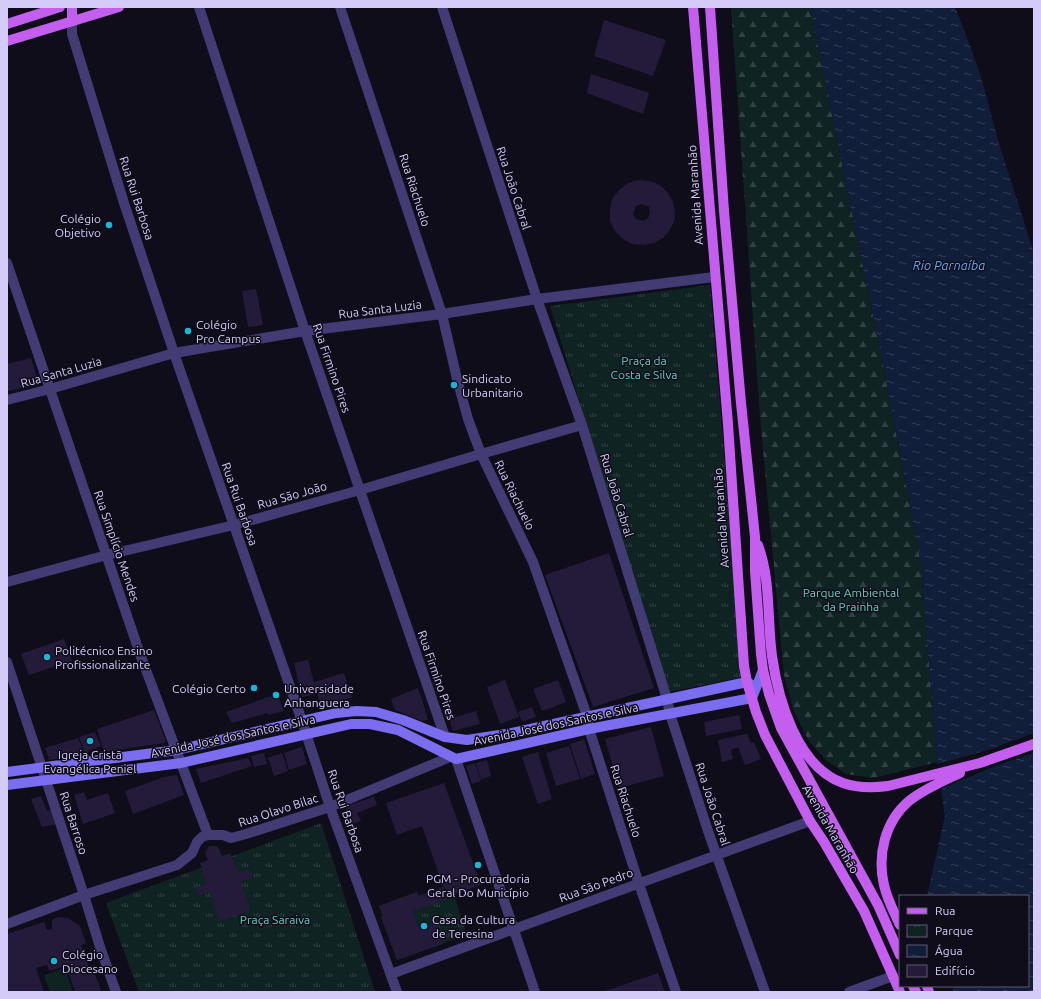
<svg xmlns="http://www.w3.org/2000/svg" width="1041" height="999" viewBox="0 0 1041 999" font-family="Ubuntu,sans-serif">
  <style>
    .grass { fill: #102323 }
    .forest { fill: url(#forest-firs) }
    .park { fill: url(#park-tufts) }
    .water { fill: url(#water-ripples) }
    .pier { fill: #100d1a }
    .building { fill: #231b39; fill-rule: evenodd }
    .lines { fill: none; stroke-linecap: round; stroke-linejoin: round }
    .minor { stroke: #433c74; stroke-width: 10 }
    .tertiary { stroke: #433c74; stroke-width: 10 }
    .secondary { stroke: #7a6def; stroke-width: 10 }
    .primary { stroke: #c35eee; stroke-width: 10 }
    .poi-dot { fill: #17b7d9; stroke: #100d1a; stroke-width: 1.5 }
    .labels { text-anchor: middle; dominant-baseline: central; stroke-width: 3; stroke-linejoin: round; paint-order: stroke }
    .street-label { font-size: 12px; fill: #d4cbf9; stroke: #100d1a }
    .poi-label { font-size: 12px; fill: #d4cbf9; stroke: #100d1a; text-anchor: start }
    .park-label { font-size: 12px; fill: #61d0bd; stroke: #100d1a }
    .water-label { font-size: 13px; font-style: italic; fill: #65a4ee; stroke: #100d1a }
  </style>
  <defs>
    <pattern id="forest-firs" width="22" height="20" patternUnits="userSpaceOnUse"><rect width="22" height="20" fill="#102323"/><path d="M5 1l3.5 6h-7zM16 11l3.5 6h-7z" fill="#324244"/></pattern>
    <pattern id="park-tufts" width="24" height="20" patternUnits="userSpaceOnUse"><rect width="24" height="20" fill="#102323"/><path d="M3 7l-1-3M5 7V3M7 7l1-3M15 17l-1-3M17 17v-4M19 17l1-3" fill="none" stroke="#324244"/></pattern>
    <pattern id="water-ripples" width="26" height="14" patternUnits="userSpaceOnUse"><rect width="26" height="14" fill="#111e3a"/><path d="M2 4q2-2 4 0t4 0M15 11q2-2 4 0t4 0" fill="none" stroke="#333d57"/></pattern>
  </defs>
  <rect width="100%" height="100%" fill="#100d1a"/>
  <path class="grass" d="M65,968L73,992H50L44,975Z"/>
  <path class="forest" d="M731,7H810L882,359L921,564L937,762L873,778L846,774L826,760L808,740L793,709L784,675L760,417Z"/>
  <path class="park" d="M710,285L743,677L669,692L550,306Z
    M321,823L375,992H139L106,903Z
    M443,887L447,897L454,895L467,935L397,960L381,917L383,916L379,906L417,892L419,896Z"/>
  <path class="water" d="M810,7H955C965,32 975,58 983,84C989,104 993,124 999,143C1010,180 1023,217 1034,254V992H954L952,986H1028V896H927L945,816L937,762L921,564L882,359Z"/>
  <path class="pier" d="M1034,733V753L995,766L939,790L935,765L988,750Z"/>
  <path class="building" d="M604,20L666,40L653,76L594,56Z
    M591,74L649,93L643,114L587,93Z
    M638,180L650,181L660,185L668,193L673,202L675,212L674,222L669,231L663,238L654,243L644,245L632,244L623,239L615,231L610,221V210L612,199L619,190L628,183ZM641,204L649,207L650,213L648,218L644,221L636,219L633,214L636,206Z
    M256,289L263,325L248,327L242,291Z
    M31,358L39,385L7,391V364Z
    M609,553L654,688L593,707L545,575Z
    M64,639L72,661L29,675L21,654Z
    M308,660L314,682L344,673L352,698L321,706L317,694L302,697L294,663Z
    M505,680L519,717L500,724L487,687Z
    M558,680L566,702L542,711L533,689Z
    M418,688L422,699L428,720L422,721L395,710L391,699Z
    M277,694L284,711L268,715L267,713L232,723L226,712Z
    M532,707L536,717L522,722L518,712Z
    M154,710L166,741L164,743L104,752L97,729Z
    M476,711L480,724L453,731L449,719Z
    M739,715L742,729L706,736L704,722Z
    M651,727L664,776L619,788L605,739Z
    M95,732L101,746L85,753L79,737Z
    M747,734L751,743L754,742L761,759L745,765L738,747L731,750L733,759L722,762L718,740Z
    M78,738L85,754L49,760L45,748Z
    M584,739L595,774L581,779L570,744Z
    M569,746L580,779L556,786L546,753Z
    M302,747L307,764L289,770L284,753Z
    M538,752L552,799L538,804L522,757Z
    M264,753L267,764L254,767L251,756Z
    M282,753L288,771L274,776L268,758Z
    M248,758L252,766L201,783L196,769Z
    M487,760L491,776L481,779L476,763Z
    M475,763L481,781L472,784L466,766Z
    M177,775L184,795L133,814L125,791L164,777Z
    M444,783L481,885L447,897L422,826L397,835L386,803Z
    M84,792L87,800L108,793L115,813L83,824L74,795Z
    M41,796L47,811L52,809L57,824L42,827L31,799Z
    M374,797L377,805L357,813L361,821L352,824L345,806Z
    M209,846H216L219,849L222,856L230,853L238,873L246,870L251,872V878L241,881L250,911L219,921L210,892L200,895L197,894L196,890L197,887L207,884L200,863L208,860L205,853Z
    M443,887L447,900L413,911L419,928L436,923L442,944L397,960L381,917H383L379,906L417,892L419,896Z
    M59,917L68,918L80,926L86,943L81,945L90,970L93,969L101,990L97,992H75L66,966L49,971L47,965L36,968L44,992H7V934L44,922L47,930L52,929V921L55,918Z
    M658,973L665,992H602Z"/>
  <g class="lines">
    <path class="minor" d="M199,7L305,331L445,737
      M340,7L442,314L457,379L468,419L481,454L533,562L587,716L589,729L639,884L676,992
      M442,7L537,299L582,425L667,699L670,714L708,831L765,992
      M7,263L140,654L208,835
      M7,400L50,389L174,353L305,331L442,314L537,299L714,277
      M7,582L107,555L234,525L360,490L481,454L582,425
      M456,759L535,992
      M391,974L810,821
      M849,992L893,976"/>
    <path class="tertiary" d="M72,21V34L124,203L174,353L302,721L330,807L397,992
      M7,662L84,895L101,950L116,992
      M7,924L84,895L177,865L192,853L197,842L202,837L208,835H223L231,838L246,834L330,807L450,757"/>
    <path class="secondary" d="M7,772L177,750L336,713L357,711L376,712L403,720L445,737L467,740L512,733L747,682L755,687
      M7,785L181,763L351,724H370L398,730L456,759L589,729L752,698L763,670"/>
    <path class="primary" d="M72,7V21
      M693,7L728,424L744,666L747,682L756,712L765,735L810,821L824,842L864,911L900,992
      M710,7L724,211L741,403L755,537V571L761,654L763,670L769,694L781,728L878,905L900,955
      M7,24L60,7
      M7,41L119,7
      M758,545C771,580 767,619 772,656C778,699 797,767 843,783C857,788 872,788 888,786L980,763L1034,744
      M900,925C894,912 887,899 884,885C877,855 885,821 909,801C924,789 943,781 960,773
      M913,986L916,992
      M927,986L929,992"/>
  </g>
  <g class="poi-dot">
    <circle cx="109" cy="225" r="4"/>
    <circle cx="188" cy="331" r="4"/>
    <circle cx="454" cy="385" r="4"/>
    <circle cx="47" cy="657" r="4"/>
    <circle cx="254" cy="688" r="4"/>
    <circle cx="276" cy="695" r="4"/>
    <circle cx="90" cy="741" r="4"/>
    <circle cx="478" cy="865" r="4"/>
    <circle cx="424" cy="926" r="4"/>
    <circle cx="54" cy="961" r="4"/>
  </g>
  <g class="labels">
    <g class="street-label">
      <text transform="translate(514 188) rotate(72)">Rua João Cabral</text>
      <text transform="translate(415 190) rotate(72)">Rua Riachuelo</text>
      <text transform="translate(695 195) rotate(-94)">Avenida Maranhão</text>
      <text transform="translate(137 198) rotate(72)">Rua Rui Barbosa</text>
      <text transform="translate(380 309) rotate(-7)">Rua Santa Luzia</text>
      <text transform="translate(332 368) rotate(71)">Rua Firmino Pires</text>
      <text transform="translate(61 372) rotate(-16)">Rua Santa Luzia</text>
      <text transform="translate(292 495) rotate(-16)">Rua São João</text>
      <text transform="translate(515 495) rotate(64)">Rua Riachuelo</text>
      <text transform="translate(617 495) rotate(73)">Rua João Cabral</text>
      <text transform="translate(240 504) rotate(71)">Rua Rui Barbosa</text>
      <text transform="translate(721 518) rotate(-94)">Avenida Maranhão</text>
      <text transform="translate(117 546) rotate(71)">Rua Simplício Mendes</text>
      <text transform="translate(437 675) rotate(71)">Rua Firmino Pires</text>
      <text transform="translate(556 724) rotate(-12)">Avenida José dos Santos e Silva</text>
      <text transform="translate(233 736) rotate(-12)">Avenida José dos Santos e Silva</text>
      <text transform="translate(626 801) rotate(72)">Rua Riachuelo</text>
      <text transform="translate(713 804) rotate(72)">Rua João Cabral</text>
      <text transform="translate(278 810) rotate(-18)">Rua Olavo Bilac</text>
      <text transform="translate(346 811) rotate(71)">Rua Rui Barbosa</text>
      <text transform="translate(74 823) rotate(72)">Rua Barroso</text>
      <text transform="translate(831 829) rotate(60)">Avenida Maranhão</text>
      <text transform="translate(596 885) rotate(-20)">Rua São Pedro</text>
    </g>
    <g class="poi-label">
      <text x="101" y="218" text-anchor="end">Colégio<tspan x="101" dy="14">Objetivo</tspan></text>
      <text x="196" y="324">Colégio<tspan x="196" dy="14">Pro Campus</tspan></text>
      <text x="462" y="378">Sindicato<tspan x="462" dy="14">Urbanitario</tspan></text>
      <text x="55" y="650">Politécnico Ensino<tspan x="55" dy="14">Profissionalizante</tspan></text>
      <text x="246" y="688" text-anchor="end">Colégio Certo</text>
      <text x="284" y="688">Universidade<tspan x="284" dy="14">Anhanguera</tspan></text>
      <text x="90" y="754" text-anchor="middle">Igreja Cristã<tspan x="90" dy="14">Evangélica Peniel</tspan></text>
      <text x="478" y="878" text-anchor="middle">PGM - Procuradoria<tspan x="478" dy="14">Geral Do Município</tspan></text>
      <text x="432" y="919">Casa da Cultura<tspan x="432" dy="14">de Teresina</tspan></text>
      <text x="62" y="954">Colégio<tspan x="62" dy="14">Diocesano</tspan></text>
    </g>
    <g class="park-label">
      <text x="644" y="360">Praça da<tspan x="644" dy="14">Costa e Silva</tspan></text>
      <text x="851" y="592">Parque Ambiental<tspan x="851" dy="14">da Prainha</tspan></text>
      <text x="275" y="919">Praça Saraiva</text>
    </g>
    <g class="water-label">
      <text x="949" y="265">Rio Parnaíba</text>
    </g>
  </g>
  <rect width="1041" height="999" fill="none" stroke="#d4cbf9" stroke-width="16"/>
  <rect x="899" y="895" width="130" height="92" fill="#100d1a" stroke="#5e5973"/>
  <rect x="907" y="908" width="20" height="6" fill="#c35eee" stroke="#5e5973"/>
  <text x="935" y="915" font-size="12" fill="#d4cbf9">Rua</text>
  <rect x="907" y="925" width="20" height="12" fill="url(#park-tufts)" stroke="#5e5973"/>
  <text x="935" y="935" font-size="12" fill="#d4cbf9">Parque</text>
  <rect x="907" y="945" width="20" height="12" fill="url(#water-ripples)" stroke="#5e5973"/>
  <text x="935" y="955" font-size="12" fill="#d4cbf9">Água</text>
  <rect x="907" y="965" width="20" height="12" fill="#231b39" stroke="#5e5973"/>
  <text x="935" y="975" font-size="12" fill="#d4cbf9">Edifício</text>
</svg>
